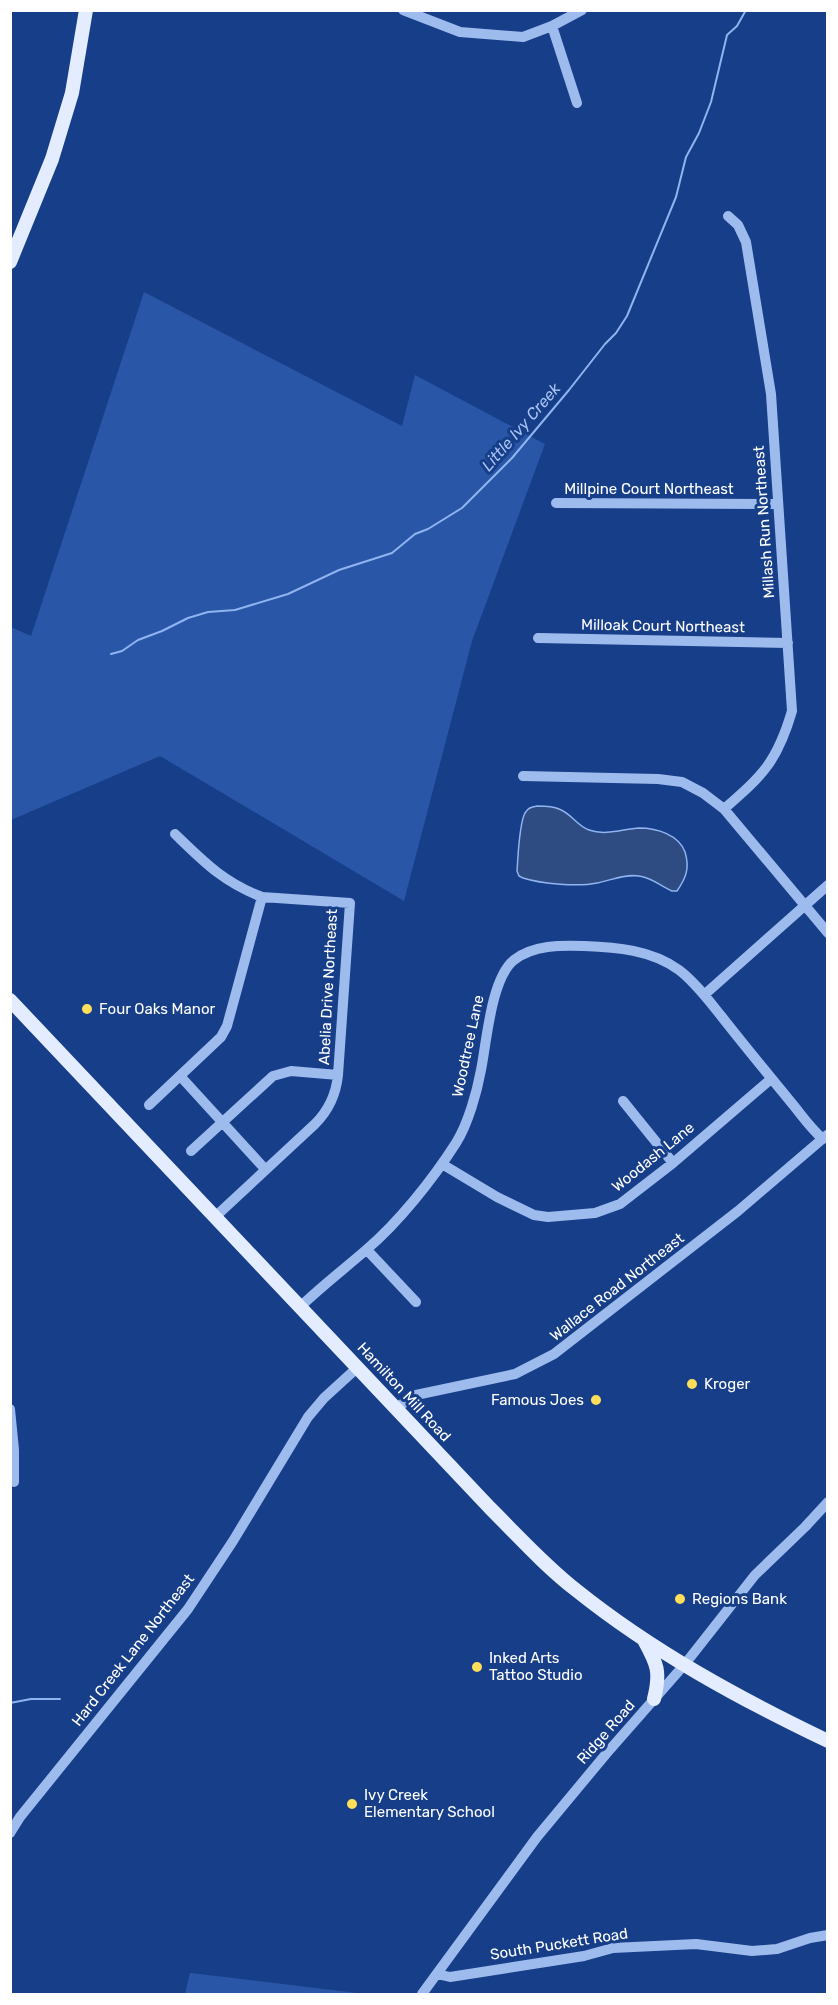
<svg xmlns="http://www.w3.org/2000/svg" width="838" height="2005" viewBox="0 0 838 2005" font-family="Rubik,sans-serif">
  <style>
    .green { fill: #2956a6 }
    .water { fill: #2e4b82; stroke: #90b4f0; stroke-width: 1.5 }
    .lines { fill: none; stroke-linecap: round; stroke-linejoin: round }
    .stream { stroke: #90b4f0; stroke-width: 2 }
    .minor { stroke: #9ebbee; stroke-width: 10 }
    .major { stroke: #e4ecff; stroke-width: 14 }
    .poi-dot { fill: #ffde5a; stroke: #173e88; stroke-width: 2 }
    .labels { text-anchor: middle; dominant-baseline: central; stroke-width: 6; stroke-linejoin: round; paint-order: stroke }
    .street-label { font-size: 15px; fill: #fff; stroke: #173e88 }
    .poi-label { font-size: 15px; fill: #fff; stroke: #173e88; text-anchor: start }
    .water-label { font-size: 16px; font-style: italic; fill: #a9c5f5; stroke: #173e88 }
  </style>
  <rect width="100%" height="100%" fill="#173e88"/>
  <path class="green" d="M144,292L402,426L415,375L545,444L472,641L404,901L160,756L11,820V627L31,636Z
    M190,1973H191L365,1994H185Z"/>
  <path class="water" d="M537,806C544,806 553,806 559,809C571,813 577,826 589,830C606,836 623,829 639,828C657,828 679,835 685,852C690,868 686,878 677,891H672C660,886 653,878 639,876C625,874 611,880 597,883C578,887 542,884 523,878L519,876L517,871C518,858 519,824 525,813C528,808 531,807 537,806Z"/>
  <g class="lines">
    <path class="stream" d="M111,654L122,651L138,640L162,631L188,618L208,612L235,610L288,594L339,570L392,553L415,534L428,529L462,508L512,458L569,390L605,344L616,333L627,316L676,197L686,157L699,133L711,102L727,35L737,26L746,10
      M10,1703L31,1699H60"/>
    <path class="minor" d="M403,10L460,32L523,37L552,26L582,10
      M552,26L577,103
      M556,503L778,504
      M538,638L788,643
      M523,776L658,779L682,782L703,793L724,809L828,933
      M724,809C763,775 777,762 792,711L771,394L746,242L738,225L728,216
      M175,834C204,862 223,882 262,897L350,903L338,1075C336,1095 329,1110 315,1124L216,1216
      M704,995L828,885
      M181,1077L265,1169
      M623,1101L673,1163
      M149,1105L221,1037L227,1026L262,897
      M191,1151L273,1076L291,1071L338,1075
      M442,1164L497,1197L534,1215L548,1217L595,1213L620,1204L673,1163L771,1079
      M367,1250L416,1302
      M301,1306C322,1286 344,1269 366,1250C399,1222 433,1179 456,1143C468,1124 477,1092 481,1070C487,1040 491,979 514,960C533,945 561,945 584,946C616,947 652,950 679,970C695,982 709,1001 722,1017C744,1045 767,1073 790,1101C801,1114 810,1128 823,1139
      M396,1408L416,1395L515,1374L554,1354L738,1211L827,1135
      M10,1409L14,1450V1482
      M10,1833L20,1817L188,1609L233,1541L308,1417L324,1398L358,1367
      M437,1974L450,1977L584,1956L613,1948L696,1944L752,1951L777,1949L810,1938L828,1935
      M422,1994L537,1837L606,1754L685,1664L755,1575L805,1527L828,1502"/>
    <path class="major" d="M10,262L52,159L72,93L86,10
      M10,1000L490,1508C518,1536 545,1566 576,1590C652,1651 740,1699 828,1741
      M644,1640C657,1664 661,1671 654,1699"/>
  </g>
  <g class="poi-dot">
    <circle cx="87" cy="1009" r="6"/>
    <circle cx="692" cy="1384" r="6"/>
    <circle cx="596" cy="1400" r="6"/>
    <circle cx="680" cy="1599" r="6"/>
    <circle cx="477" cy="1667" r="6"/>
    <circle cx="352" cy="1804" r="6"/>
  </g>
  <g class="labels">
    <g class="street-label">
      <text x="649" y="489">Millpine Court Northeast</text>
      <text transform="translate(764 522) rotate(-94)">Millash Run Northeast</text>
      <text transform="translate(663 626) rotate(1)">Milloak Court Northeast</text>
      <text transform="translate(328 987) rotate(-87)">Abelia Drive Northeast</text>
      <text transform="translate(468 1046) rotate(-78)">Woodtree Lane</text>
      <text transform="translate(653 1157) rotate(-39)">Woodash Lane</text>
      <text transform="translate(617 1287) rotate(-38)">Wallace Road Northeast</text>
      <text transform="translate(404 1392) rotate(47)">Hamilton Mill Road</text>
      <text transform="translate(133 1650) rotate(-52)">Hard Creek Lane Northeast</text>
      <text transform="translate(606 1732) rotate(-49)">Ridge Road</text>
      <text transform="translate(559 1944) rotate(-9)">South Puckett Road</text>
    </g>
    <g class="poi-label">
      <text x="99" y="1009">Four Oaks Manor</text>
      <text x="704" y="1384">Kroger</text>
      <text x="584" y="1400" text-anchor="end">Famous Joes</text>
      <text x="692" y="1599">Regions Bank</text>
      <text x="489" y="1658">Inked Arts<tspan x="489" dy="17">Tattoo Studio</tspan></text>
      <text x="364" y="1795">Ivy Creek<tspan x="364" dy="17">Elementary School</tspan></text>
    </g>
    <g class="water-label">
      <text transform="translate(521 427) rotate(-49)">Little Ivy Creek</text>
    </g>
  </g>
  <rect width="838" height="2005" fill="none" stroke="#ffffff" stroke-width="24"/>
</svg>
